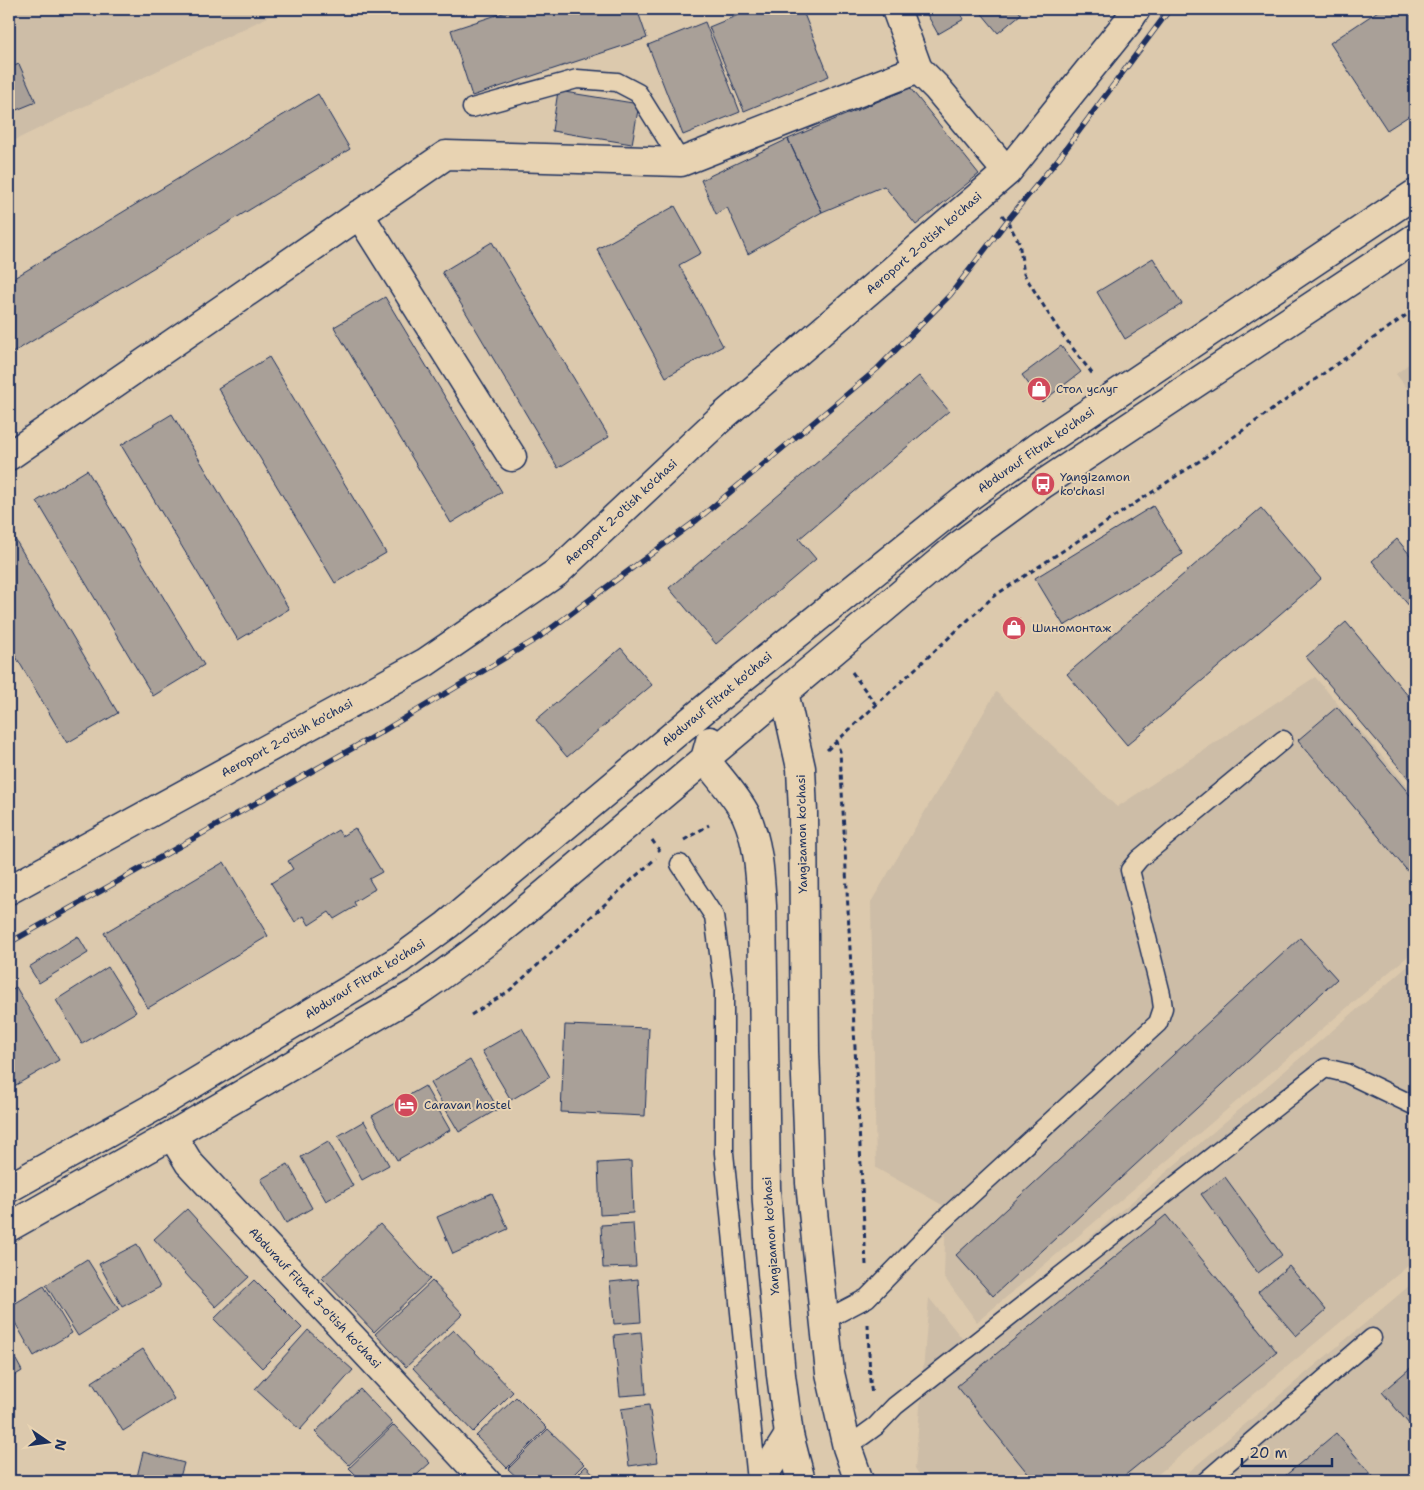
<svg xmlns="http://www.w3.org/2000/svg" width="1424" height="1490" viewBox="0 0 1424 1490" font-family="'Shantell Sans',sans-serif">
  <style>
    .built { fill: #cdbda7 }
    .building { fill: #a9a098; stroke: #1b2f5e }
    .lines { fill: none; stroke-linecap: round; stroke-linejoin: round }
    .service-casing { stroke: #1b2f5e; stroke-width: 21 }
    .minor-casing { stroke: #1b2f5e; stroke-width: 31 }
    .secondary-casing { stroke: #1b2f5e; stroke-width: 31 }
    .path { stroke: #1b2f5e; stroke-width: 3; stroke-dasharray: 5 4; stroke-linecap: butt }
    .service { stroke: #e8d3b2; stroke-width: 18 }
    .minor { stroke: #e8d3b2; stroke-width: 28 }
    .secondary { stroke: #e8d3b2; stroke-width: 28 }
    .rail-casing { stroke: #1b2f5e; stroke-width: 5.5 }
    .rail { stroke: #e8d3b2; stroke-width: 4; stroke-dasharray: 11; stroke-linecap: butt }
    .labels { text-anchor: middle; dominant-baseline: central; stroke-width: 4; stroke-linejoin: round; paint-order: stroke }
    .street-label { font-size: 12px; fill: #1b2f5e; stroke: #e8d3b2 }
    .poi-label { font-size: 12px; fill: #1b2f5e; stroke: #e8d3b2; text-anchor: start }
  </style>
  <rect width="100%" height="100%" fill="#dcc9ad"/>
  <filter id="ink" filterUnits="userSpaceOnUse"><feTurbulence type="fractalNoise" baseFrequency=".02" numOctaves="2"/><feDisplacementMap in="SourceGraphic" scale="10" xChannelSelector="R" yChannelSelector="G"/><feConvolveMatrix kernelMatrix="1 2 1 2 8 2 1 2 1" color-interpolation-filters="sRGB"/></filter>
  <g filter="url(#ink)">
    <path class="built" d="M9,9H284L9,143Z
      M1415,359V398L1396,374Z
      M1315,677L1415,795V950L977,1322L944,1277L946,1207L876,1168L871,902L996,692L1117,807Z
      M1415,960V1260L1150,1481H923L915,1468L929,1298L966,1343Z
      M1415,1281V1481H1178Z"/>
    <path class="building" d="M515,9H637L647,38L472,96L451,30Z
      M753,9H802L829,76L744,111L709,27Z
      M924,9H958L964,19L938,34Z
      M978,9H1017L1021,14L998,33Z
      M1381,9H1415V112L1387,130L1330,43Z
      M705,22L740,112L683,135L648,45Z
      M19,64L36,102L9,113V68Z
      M910,88L979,174L916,225L884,186L822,212L788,139Z
      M558,91L639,104L632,144L552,131Z
      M318,94L350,149L9,355V281Z
      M788,139L822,212L748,254L727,207L716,214L701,180Z
      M675,206L701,253L679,265L723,346L666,377L597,249Z
      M492,242L609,437L558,468L442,272Z
      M1153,258L1182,304L1125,339L1097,292Z
      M385,297L502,492L451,523L334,327Z
      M1061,346L1081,372L1042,402L1022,375Z
      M269,357L386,553L335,583L218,388Z
      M919,376L949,411L799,539L816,559L716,644L669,588Z
      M172,414L289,609L238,640L121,445Z
      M87,470L204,665L153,696L37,501Z
      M1153,506L1183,554L1064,626L1035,578Z
      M1261,508L1321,579L1127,745L1067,674Z
      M9,529L118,713L67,743L9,645Z
      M1397,539L1415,561V613L1372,561Z
      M1346,622L1415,704V786L1306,657Z
      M621,648L652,685L567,757L536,720Z
      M1337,707L1415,801V880L1298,740Z
      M355,828L382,872L369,879L375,889L354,902L356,906L334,919L329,912L309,925L304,916L295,922L271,883L293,869L288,861L338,830L342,836Z
      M224,862L268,936L148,1008L104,933Z
      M78,936L88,953L39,983L29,967Z
      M1300,938L1337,979L993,1296L956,1255Z
      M108,967L136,1012L82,1044L56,1000Z
      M16,987L59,1060L9,1089V991Z
      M565,1025L649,1028L645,1116L561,1112Z
      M522,1028L550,1077L511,1100L482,1051Z
      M470,1060L498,1109L459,1132L430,1083Z
      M425,1086L450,1130L397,1160L372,1116Z
      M364,1121L389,1165L362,1180L338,1136Z
      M328,1141L353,1186L326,1201L301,1157Z
      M631,1161L633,1213L600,1215L598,1163Z
      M288,1164L312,1208L286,1223L261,1179Z
      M1225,1177L1282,1255L1258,1273L1201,1194Z
      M492,1193L508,1229L453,1254L437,1217Z
      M187,1209L249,1277L216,1307L154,1239Z
      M1166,1215L1277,1352L1118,1481H1034L957,1386Z
      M633,1223L636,1267L603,1268L601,1225Z
      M380,1224L430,1279L374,1332L322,1278Z
      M137,1244L160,1287L122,1307L99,1264Z
      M87,1259L119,1310L78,1336L46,1285Z
      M1289,1266L1326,1310L1296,1336L1258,1292Z
      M638,1279L641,1322L614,1324L610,1282Z
      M254,1280L302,1328L262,1368L214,1319Z
      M432,1281L463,1314L406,1367L375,1334Z
      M44,1286L72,1333L34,1356L9,1312V1307Z
      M308,1330L353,1370L300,1430L255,1389Z
      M454,1330L513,1392L473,1432L413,1368Z
      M641,1332L646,1394L620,1396L614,1335Z
      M9,1347L22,1371L9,1379Z
      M143,1349L174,1399L123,1431L92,1382Z
      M1415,1364V1431L1382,1392Z
      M360,1389L393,1424L349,1465L315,1432Z
      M516,1397L547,1428L507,1468L476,1436Z
      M649,1405L658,1462L629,1466L621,1409Z
      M394,1425L430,1463L410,1481H362L349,1468Z
      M548,1429L584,1464L567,1481H521L508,1469Z
      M1336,1433L1377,1481H1279Z
      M143,1452L184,1463L179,1481H136Z
      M586,1466L600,1481H571Z"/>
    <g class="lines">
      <g class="service-casing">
        <path id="service" d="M472,108L577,79L617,82L638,93L681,162
          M680,864L714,916L724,990V1153L757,1481
          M825,1320L867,1298L938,1225L1158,1023L1163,1008L1161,994L1130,870L1139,859L1283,740
          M847,1447L876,1426L895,1406L1325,1068L1346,1073L1415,1106
          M1206,1481L1372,1338"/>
      </g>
      <g class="minor-casing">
        <path id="minor" d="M896,9L918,69L937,88L1007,172
          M359,214L512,457
          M9,456L446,155L681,162L918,69
          M9,890L426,662L556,573L721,418L1007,172L1127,23L1136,9
          M172,1135L189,1163L486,1481
          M760,1481L789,1435"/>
      </g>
      <g class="secondary-casing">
        <path id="secondary" d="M784,692L801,768L803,813L805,1051L810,1183L830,1373L847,1447L859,1481
          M710,741L705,759C718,777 736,795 746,815C759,844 760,875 762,906L766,1188L770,1251L781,1375L789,1435L801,1481
          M9,1188L156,1106L399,960L447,925L725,692L963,501L1036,448L1415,194
          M9,1227L172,1135L416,993C450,970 483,945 515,919L957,547L1043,484L1415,238"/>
      </g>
      <path class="path" d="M1002,215L1007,221L1019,242L1024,274L1058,329L1094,376
        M852,672L876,705
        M827,750L836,742
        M652,840L660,851
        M684,840L709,825
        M471,1015L509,991L656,858
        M866,1265L840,751L836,742L994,596L1198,462L1415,309
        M868,1324L870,1381L872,1395"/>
      <use href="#service" class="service"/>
      <use href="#minor" class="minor"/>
      <use href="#secondary" class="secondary"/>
      <g class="rail-casing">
        <path id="rail" d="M9,943L383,731L538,638L697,520L877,369L950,295L1007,221L1059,158L1170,9"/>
      </g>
      <use href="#rail" class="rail"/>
    </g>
  </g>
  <defs>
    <g id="shop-disc" transform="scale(1.25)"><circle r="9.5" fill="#d1495b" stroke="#e8d3b2"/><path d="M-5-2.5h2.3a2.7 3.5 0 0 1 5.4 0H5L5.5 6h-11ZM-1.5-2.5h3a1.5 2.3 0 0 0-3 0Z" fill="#fff"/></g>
    <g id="bus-disc" transform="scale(1.25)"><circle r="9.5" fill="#d1495b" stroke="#e8d3b2"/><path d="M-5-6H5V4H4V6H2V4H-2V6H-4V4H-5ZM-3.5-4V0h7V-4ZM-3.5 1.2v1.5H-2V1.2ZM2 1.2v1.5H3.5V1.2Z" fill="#fff"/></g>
    <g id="hotel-disc" transform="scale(1.25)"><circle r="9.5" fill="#d1495b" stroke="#e8d3b2"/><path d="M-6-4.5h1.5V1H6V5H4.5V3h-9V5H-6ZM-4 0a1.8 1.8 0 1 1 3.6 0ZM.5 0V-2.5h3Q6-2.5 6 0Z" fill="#fff"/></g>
  </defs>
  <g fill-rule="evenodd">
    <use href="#shop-disc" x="1039" y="389"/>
    <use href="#bus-disc" x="1043" y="484"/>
    <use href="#shop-disc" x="1014" y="628"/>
    <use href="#hotel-disc" x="406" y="1105"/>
  </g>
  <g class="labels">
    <g class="street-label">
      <text transform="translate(924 243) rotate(-41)">Aeroport 2-o'tish ko'chasi</text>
      <text transform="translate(1036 450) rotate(-35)">Abdurauf Fitrat ko'chasi</text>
      <text transform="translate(621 512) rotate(-43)">Aeroport 2-o'tish ko'chasi</text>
      <text transform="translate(717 699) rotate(-40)">Abdurauf Fitrat ko'chasi</text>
      <text transform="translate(287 738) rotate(-29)">Aeroport 2-o'tish ko'chasi</text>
      <text transform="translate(802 834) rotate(-91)">Yangizamon ko'chasi</text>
      <text transform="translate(365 979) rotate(-32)">Abdurauf Fitrat ko'chasi</text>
      <text transform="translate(771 1236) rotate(-94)">Yangizamon ko'chasi</text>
      <text transform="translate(315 1298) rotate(47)">Abdurauf Fitrat 3-o'tish ko'chasi</text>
    </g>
    <g class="poi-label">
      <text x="1056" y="389">Стол услуг</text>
      <text x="1060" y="477">Yangizamon<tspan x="1060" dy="14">ko'chasi</tspan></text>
      <text x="1032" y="628">Шиномонтаж</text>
      <text x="424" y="1105">Caravan hostel</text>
    </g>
  </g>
  <rect width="1424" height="1490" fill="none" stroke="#e8d3b2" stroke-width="30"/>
  <rect x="15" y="15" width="1394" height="1460" fill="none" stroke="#1b2f5e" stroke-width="2" filter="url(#ink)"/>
  <g transform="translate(48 1442) rotate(103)" stroke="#e8d3b2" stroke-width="4" paint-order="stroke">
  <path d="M0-4L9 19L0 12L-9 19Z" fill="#1b2f5e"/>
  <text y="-8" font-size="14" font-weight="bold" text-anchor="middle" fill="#1b2f5e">N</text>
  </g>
  <path d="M1242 1458v8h90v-8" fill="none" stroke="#1b2f5e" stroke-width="2.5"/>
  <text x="1249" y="1458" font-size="15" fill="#1b2f5e" stroke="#e8d3b2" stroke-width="4" paint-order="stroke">20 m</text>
</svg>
